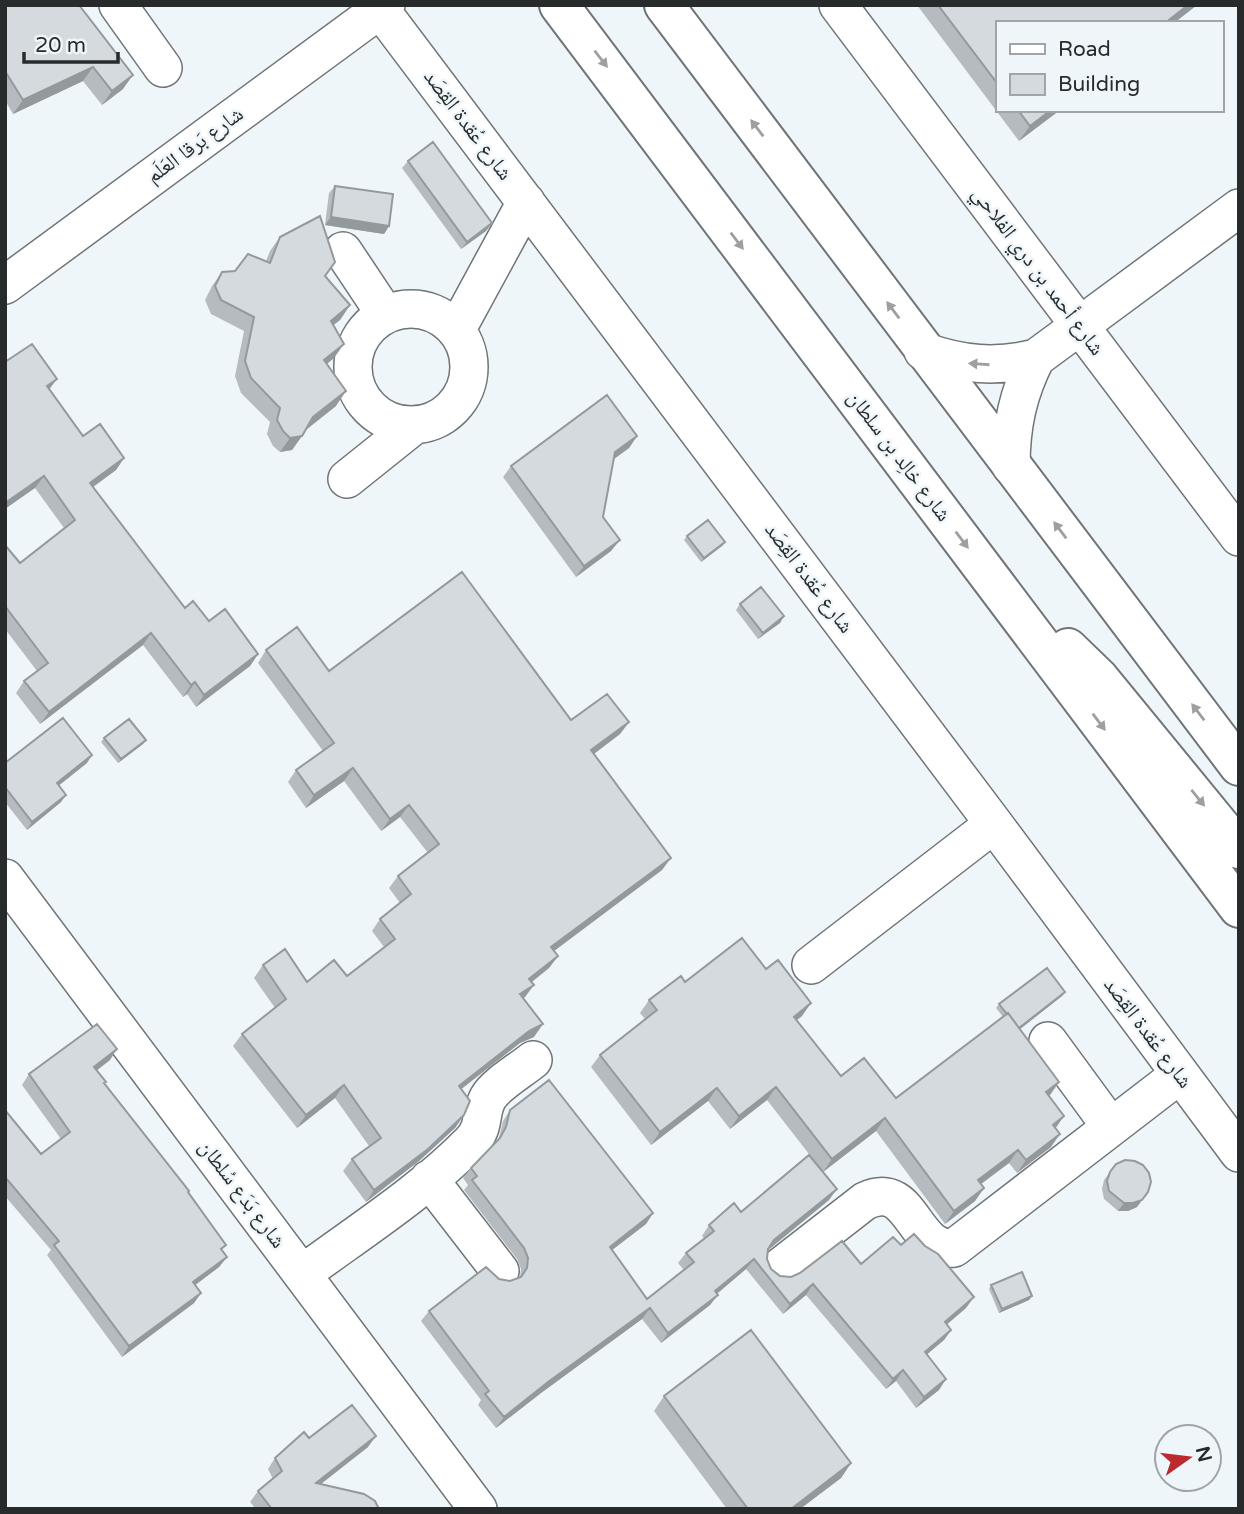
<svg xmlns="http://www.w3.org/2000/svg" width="1244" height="1514" viewBox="0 0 1244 1514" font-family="'Varela Round','Noto Naskh Arabic',sans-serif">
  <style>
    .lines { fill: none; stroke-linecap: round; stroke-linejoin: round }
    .minor-casing { stroke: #6f7478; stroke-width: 40 }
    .major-casing { stroke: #6f7478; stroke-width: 42 }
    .minor { stroke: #fff; stroke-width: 37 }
    .major { stroke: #fff; stroke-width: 38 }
    .wall { fill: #b6bbbf }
    .shaded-wall { fill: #94999b }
    .building { fill: #d4dade; stroke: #94999b; stroke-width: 2 }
    .oneway { fill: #9ea0a0 }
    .labels { text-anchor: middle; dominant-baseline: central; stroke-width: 5; stroke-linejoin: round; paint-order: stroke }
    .street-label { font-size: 21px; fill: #282b2c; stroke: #eff6fa }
  </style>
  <rect width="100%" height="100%" fill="#eff6fa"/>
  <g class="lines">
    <g class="minor-casing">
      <path id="minor" d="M118,5L163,68
        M377,5L994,824L1239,1153
        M838,5L1239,537
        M343,251L385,314
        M5,285L386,5
        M353 367a58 58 0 1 1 116 0a58 58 0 1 1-116 0Z
        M457,329L526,202
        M923,351C962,365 996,368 1036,358L1239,208
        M1011,466C1011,426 1018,393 1036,358
        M347,479L412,427
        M5,878L478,1509
        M811,965L994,824
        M1048,1041L1111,1127
        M429,1179L500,1271
        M780,1267L865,1201C913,1178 912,1252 954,1248L1179,1075
        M302,1274C359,1232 422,1192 471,1142C486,1126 479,1114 488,1098C495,1085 521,1070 533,1060"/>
    </g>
    <g class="major-casing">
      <path id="major" d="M559,5L1239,908
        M664,5L1239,766
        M1068,648L1099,678L1239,849"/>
    </g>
    <use href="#minor" class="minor"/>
    <use href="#major" class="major"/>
  </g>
  <path class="wall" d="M5,5L123,89L102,105L83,81L13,114L5,100Z
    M917,5H1197L1174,23H997V110H1060L1019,141Z
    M408,161L492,223L486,231L461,249L402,168Z
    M335,186L389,226L384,234L325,225L329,193Z
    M280,237L325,276L350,305L340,320L333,325L334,358L327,364L336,406L306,430L292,450L280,452L273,446L267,434L270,422L241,393L235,376L244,331L211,314L205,300L212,286L222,272L235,271L266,261L270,251Z
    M50,389L83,436L124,458L116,470L93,487L185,608L209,621L258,654L250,666L196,707L187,694L183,697L143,645L40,724L16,693L24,681L37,671L5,629V545L20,563L64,528L35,488Z
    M637,436L629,448L614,459L603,517L611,551L576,577L503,477L511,466Z
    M687,536L725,542L722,546L701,562L684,540Z
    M740,604L784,616L780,623L758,639L736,610Z
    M266,650L329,671L571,720L629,722L620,734L594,754L662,870L554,951L558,956L549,968L532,982L525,997L523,998L534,1037L520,1043L461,1089L464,1115L455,1128L419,1161L366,1202L343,1171L352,1159L369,1146L335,1098L297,1128L233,1046L242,1034L275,1008L254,978L263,965L307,982L347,976L384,947L372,931L380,919L400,903L389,888L398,876L428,853L400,817L381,831L344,781L306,808L288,782L296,770L323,751L258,663Z
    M104,738L146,740L143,744L118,763L101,742Z
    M5,763H87L59,785L61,802L27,830L5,802Z
    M685,982L802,1016L797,1020L841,1076L896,1098L1003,1017L996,1008L999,1004L1065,992L1062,996L1020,1029L1059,1082L1049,1096L1064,1116L1055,1128L1051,1147L1017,1173L1009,1163L981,1184L984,1188L975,1201L945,1224L876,1131L823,1172L767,1100L730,1129L708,1101L651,1145L591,1067L600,1055L645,1019L640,1013L649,1000Z
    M110,1060L97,1070L105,1084L188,1192L227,1257L219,1267L195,1285L201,1293L194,1303L122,1357L47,1255L51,1250L5,1196V1110L41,1154L61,1139L22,1085L29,1074Z
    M510,1110L653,1213L646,1224L612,1250L647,1299L684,1270L678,1263L686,1253L704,1238L702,1236L709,1225L741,1212L829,1200L768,1250L767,1259L771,1269L780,1276L791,1277L861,1264L901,1245L966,1308L947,1324L951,1330L944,1340L927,1354L939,1390L916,1408L896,1381L886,1389L806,1295L783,1314L746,1269L717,1294L710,1305L661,1343L642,1319L541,1393L496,1428L478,1405L481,1400L421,1321L429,1311L499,1279L510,1281L520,1277L521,1269L517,1259L464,1190L468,1185L463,1178L471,1168L496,1142L499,1138L503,1121Z
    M1110,1172L1148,1192L1137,1207L1128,1211H1118L1104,1199L1102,1189L1104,1180Z
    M991,1285L1032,1296L1029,1300L999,1313L989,1289Z
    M664,1396L851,1463L841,1478L800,1509H727L654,1411Z
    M309,1438L368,1447L321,1484L379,1509H256L250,1502L258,1491L273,1479L268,1469L275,1458Z"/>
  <path class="shaded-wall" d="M1188,5H1197L1174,23H1165Z
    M93,67L83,81L13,114L23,100Z
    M133,75L123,89L102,105L112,91Z
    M1051,110H1060L1019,141L1030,126Z
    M331,217L389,226L384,234L325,225Z
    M492,223L486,231L461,249L467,242Z
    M350,305L340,320L321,335L331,321Z
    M344,344L334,358L314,374L324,360Z
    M57,379L48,391L47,386Z
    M346,391L336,406L303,432L313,417Z
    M302,436L292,450L280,452L290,438Z
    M637,436L629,448L607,464L615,452Z
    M124,458L116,470L82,495L90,483Z
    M44,476L35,488L5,509V503Z
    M620,540L611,551L576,577L584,566Z
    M725,542L722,546L701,562L704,558Z
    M784,616L780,623L758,639L763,633Z
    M151,633L143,645L40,724L49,712Z
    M258,654L250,666L196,707L204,695Z
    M195,682L187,694L183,697L191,685Z
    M629,722L620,734L583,762L591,750Z
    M146,740L143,744L118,763L121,759Z
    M92,755L87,763L52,791L57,783Z
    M353,768L344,781L306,808L314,795Z
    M66,795L61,802L27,830L32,822Z
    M409,805L400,817L381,831L390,819Z
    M671,858L662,870L542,960L551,947Z
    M558,956L549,968L520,991L529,979Z
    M534,985L525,997L512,1007L520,994Z
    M1065,992L1062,996L1015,1033L1018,1029Z
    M811,1003L802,1016L785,1029L794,1017Z
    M543,1024L534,1037L520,1043L450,1098L459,1086L529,1031Z
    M117,1049L110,1060L87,1078L94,1067Z
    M1059,1082L1050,1095L1037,1105L1046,1092Z
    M344,1085L335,1098L297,1128L306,1115Z
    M776,1087L767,1100L730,1129L739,1116Z
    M717,1088L708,1101L651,1145L660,1132Z
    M464,1115L455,1128L419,1161L366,1202L374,1190Z
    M1064,1116L1055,1129L1053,1125Z
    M885,1118L876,1131L823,1172L832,1159Z
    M1060,1134L1051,1147L1017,1173L1026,1160Z
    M1018,1150L1009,1163L969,1193L978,1180Z
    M984,1188L975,1201L945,1224L954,1211Z
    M837,1189L829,1200L767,1251L774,1240Z
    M1148,1192L1137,1207L1128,1211H1118L1124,1203Z
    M653,1213L646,1224L603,1257L610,1247Z
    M227,1257L219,1267L186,1292L193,1282Z
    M754,1259L746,1269L708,1301L715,1291Z
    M813,1284L806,1295L783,1314L790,1304Z
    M201,1293L194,1303L122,1357L129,1346Z
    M718,1295L710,1305L661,1343L668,1333Z
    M1032,1296L1029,1300L999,1313L1002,1309Z
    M974,1297L966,1308L938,1332L945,1322Z
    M650,1308L642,1319L541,1393L496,1428L504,1417L548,1382Z
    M951,1330L944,1340L918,1362L925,1352Z
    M903,1370L896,1381L886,1389L893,1379Z
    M946,1379L939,1390L916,1408L924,1397Z
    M376,1436L368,1447L308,1494L316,1483Z
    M851,1463L841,1478L800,1509H791Z"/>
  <path class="building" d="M5,5H79L133,75L112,91L93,67L23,100L5,71Z
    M938,5H1188L1165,23H997V83Z
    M1018,110H1051L1030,126Z
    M433,142L492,223L467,242L408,161Z
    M335,186L393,194L389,226L331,217Z
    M320,216L335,262L325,276L350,305L331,321L344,344L324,360L346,391L313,417L302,436L290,438L283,431L277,420L280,408L251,378L245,361L254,317L221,300L215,286L222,272L235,271L248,254L270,263L280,237Z
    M32,344L57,379L47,386L83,436L100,424L124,458L90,483L185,608L193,601L209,621L225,609L258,654L204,695L195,682L191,685L151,633L49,712L24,681L48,663L5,606V545L20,563L75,520L44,476L5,503V362Z
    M607,395L637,436L615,452L603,517L620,540L584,566L511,466Z
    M708,520L725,542L704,558L687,536Z
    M462,572L571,720L607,694L629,722L591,750L671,858L551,947L558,956L529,979L534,985L520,994L543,1024L529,1031L459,1086L470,1101L464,1115L428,1149L374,1190L352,1159L381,1138L344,1085L306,1115L242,1034L286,999L263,965L285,949L307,982L334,960L347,976L395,939L380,919L411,894L398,876L439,844L409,805L390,819L353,768L314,795L296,770L334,743L266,650L297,627L329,671Z
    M761,587L784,616L763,633L740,604Z
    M63,718L92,755L57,783L66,795L32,822L5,787V763Z
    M129,719L146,740L121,759L104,738Z
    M742,938L766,969L778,960L811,1003L794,1017L841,1076L864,1058L896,1098L1008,1013L1059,1082L1046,1092L1064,1116L1053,1125L1060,1134L1026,1160L1018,1150L978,1180L984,1188L954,1211L885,1118L832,1159L776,1087L739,1116L717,1088L660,1132L600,1055L657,1010L649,1000L681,976L685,982Z
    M1047,968L1065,992L1019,1028L1008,1013L1007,1014L999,1004Z
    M97,1024L117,1049L94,1067L106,1082L104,1083L189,1191L188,1192L226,1245L221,1249L227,1257L193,1282L201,1293L129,1346L54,1245L59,1241L5,1177V1110L41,1154L70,1132L29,1074Z
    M549,1080L653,1213L610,1247L647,1299L694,1262L686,1253L714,1231L709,1225L734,1203L741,1212L809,1155L837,1189L774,1240L768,1249L767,1259L771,1269L780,1276L791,1277L800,1273L842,1241L861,1264L893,1237L901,1245L914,1234L925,1246L938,1254L974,1297L945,1322L951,1330L925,1352L946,1379L924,1397L903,1370L893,1379L813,1284L790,1304L754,1259L715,1291L718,1295L668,1333L650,1308L548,1382L504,1417L485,1394L489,1391L429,1311L486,1267L499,1279L510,1281L521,1277L527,1268L528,1258L524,1248L472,1180L477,1176L471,1168L500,1138L506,1127L510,1110Z
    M1125,1160L1135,1161L1143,1165L1149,1173L1151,1182L1148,1192L1142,1200L1133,1203H1124L1109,1191L1107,1181L1110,1172L1116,1164Z
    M1022,1272L1032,1296L1002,1309L991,1285Z
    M751,1330L851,1463L791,1509H748L664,1396Z
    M352,1405L376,1436L316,1483L364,1494L375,1501L379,1509H272L258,1491L282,1471L275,1458L304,1432L309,1438Z"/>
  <defs><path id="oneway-solid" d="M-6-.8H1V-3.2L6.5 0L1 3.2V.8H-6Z" transform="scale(1.75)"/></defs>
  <g class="oneway">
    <use href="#oneway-solid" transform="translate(601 59) rotate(52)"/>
    <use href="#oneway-solid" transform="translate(757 128) rotate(-127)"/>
    <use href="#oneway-solid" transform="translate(737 241) rotate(53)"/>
    <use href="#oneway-solid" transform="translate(893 310) rotate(-127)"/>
    <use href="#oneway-solid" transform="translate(979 364) rotate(-176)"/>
    <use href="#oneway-solid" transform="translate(1060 530) rotate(-127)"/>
    <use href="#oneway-solid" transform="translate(962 540) rotate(53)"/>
    <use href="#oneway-solid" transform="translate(1198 712) rotate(-127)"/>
    <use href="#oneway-solid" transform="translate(1099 722) rotate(53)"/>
    <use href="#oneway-solid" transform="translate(1198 798) rotate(51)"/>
  </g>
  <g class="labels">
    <g class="street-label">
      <text transform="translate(468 125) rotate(53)">شارع عُقدة القِصَد</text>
      <text transform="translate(195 145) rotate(-36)">شارع بَرقا العَلَم</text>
      <text transform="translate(1038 271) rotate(53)">شارع أحمد بن دري الفلاحي</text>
      <text transform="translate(899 456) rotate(53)">شارع خالِد بن سلطان</text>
      <text transform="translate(809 578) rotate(53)">شارع عُقدة القِصَد</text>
      <text transform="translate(1148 1033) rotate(53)">شارع عُقدة القِصَد</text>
      <text transform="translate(242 1194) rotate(53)">شارع بَدَع سُلطان</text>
    </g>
  </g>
  <rect width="1244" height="1514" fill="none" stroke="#282b2c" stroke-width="14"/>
  <rect x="996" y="21" width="228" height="91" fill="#eff6fa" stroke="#9fa5a8" stroke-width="2"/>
  <rect x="1010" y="44" width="35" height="10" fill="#ffffff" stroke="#9fa5a8" stroke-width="2"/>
  <text x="1058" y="56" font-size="21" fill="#282b2c">Road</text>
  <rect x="1010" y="74" width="35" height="21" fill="#d4dade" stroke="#9fa5a8" stroke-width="2"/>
  <text x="1058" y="91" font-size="21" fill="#282b2c">Building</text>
  <g transform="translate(1188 1458) rotate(76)"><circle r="33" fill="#eff6fa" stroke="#9fa5a8" stroke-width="2"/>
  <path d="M0-5L12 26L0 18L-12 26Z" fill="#ba2a2f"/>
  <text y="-10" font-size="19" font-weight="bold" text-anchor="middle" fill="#282b2c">N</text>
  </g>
  <path d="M24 52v10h94v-10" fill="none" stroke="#282b2c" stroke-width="3.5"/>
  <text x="35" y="52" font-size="21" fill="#282b2c" stroke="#eff6fa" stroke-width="5" paint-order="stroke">20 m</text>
</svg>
